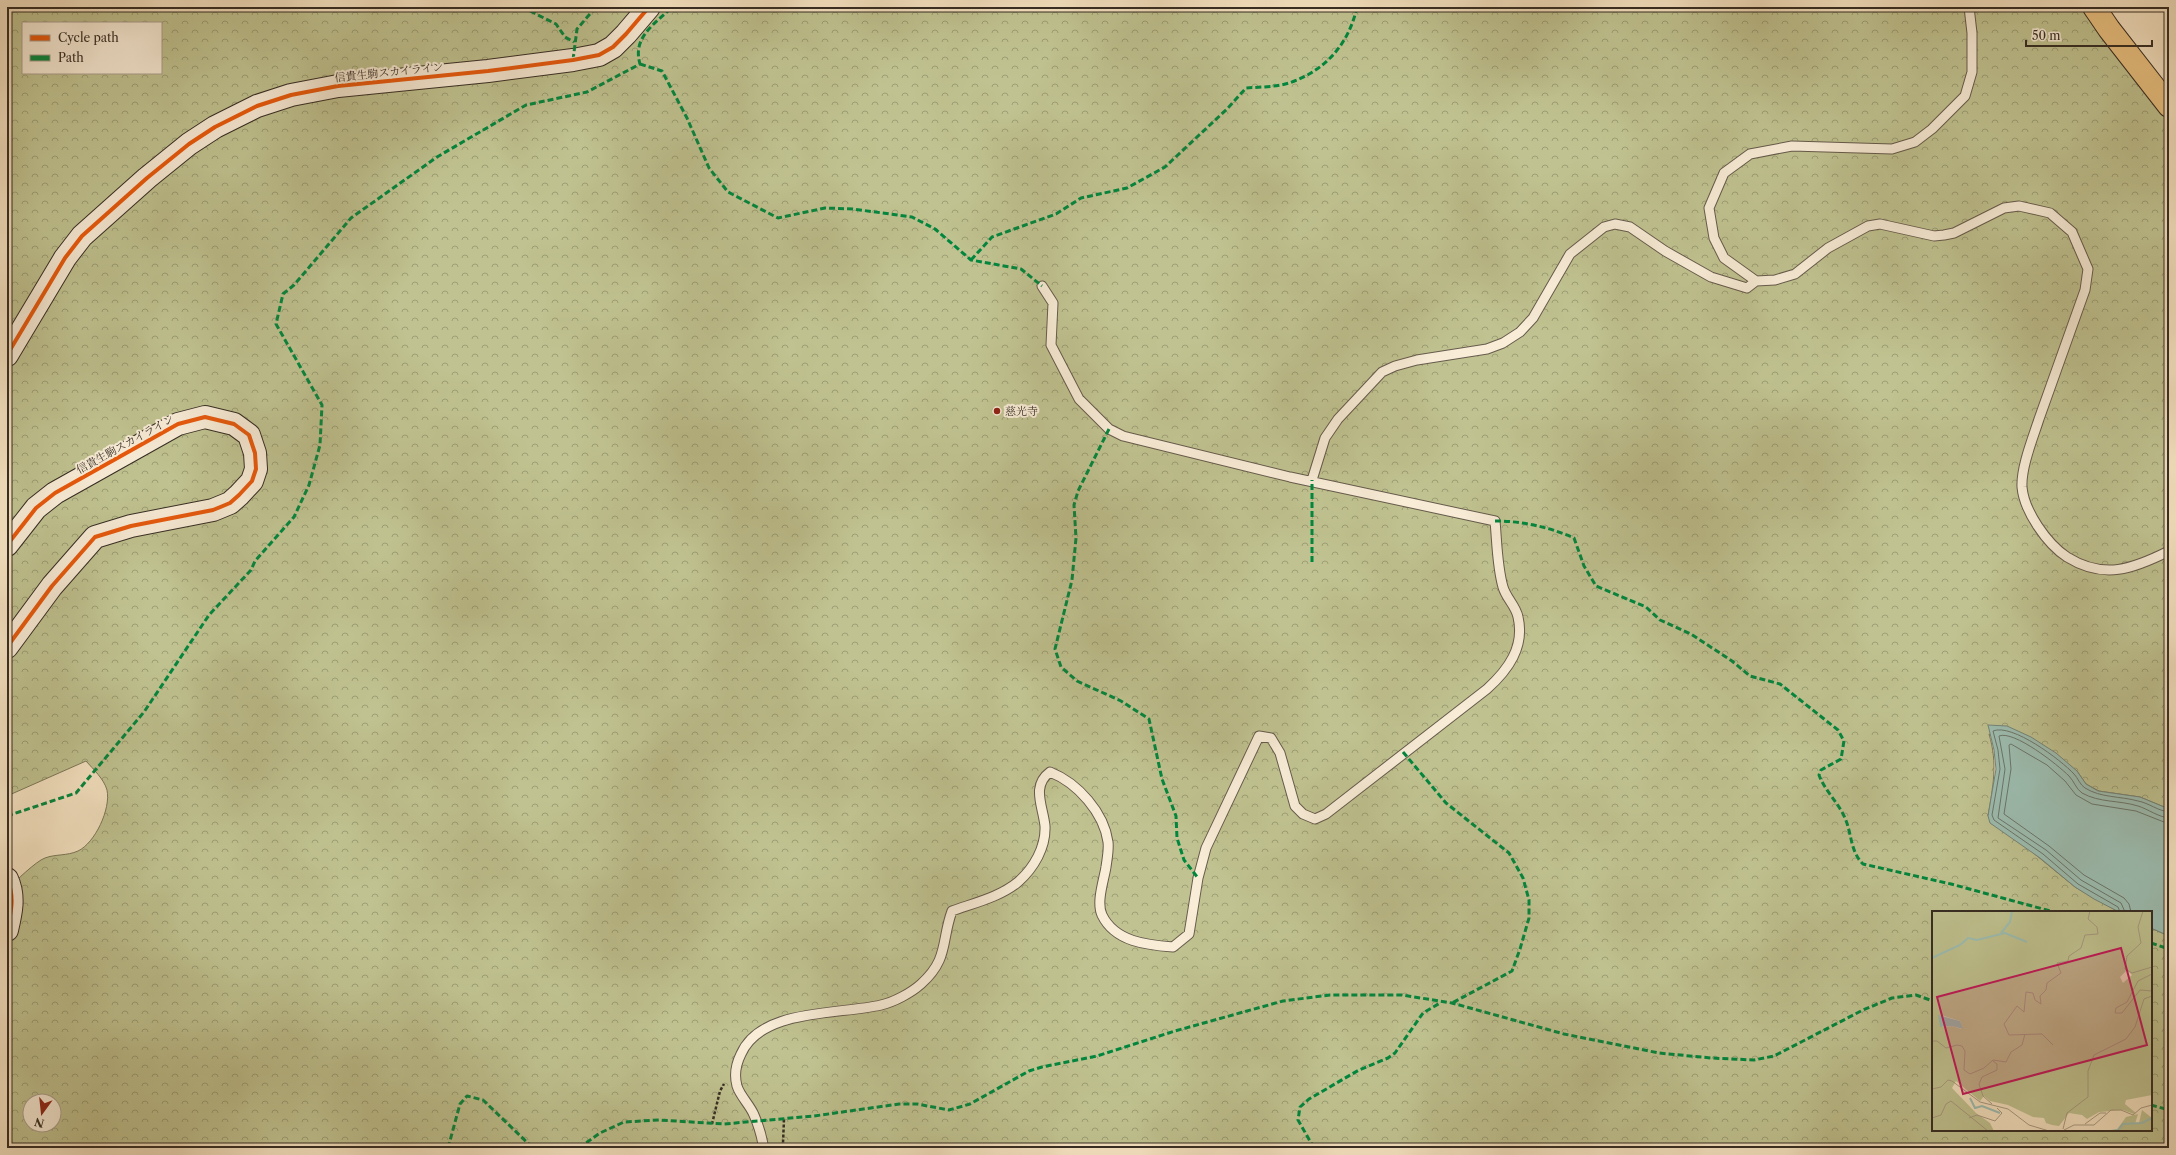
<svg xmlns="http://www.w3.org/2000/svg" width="2176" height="1155" viewBox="0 0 2176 1155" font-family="'Libre Caslon Text','Noto Serif JP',serif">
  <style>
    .forest { fill: url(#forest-crowns); stroke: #7b785a; fill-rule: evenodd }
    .water { fill: #9dbfb3; stroke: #74857a }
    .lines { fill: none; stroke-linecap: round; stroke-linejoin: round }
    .shore { stroke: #6a766c; stroke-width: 1 }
    .lane-casing { stroke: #665b4c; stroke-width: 11 }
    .secondary-casing { stroke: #362d24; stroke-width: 24 }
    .highway-casing { stroke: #362d24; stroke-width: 24 }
    .path { stroke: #362d24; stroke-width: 2.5; stroke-dasharray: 3 2; stroke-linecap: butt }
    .lane { stroke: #f9edd8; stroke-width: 9 }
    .secondary { stroke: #f9edd8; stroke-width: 22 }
    .highway { stroke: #ebc282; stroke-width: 22 }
    .quiet { stroke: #00873e; stroke-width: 3; stroke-dasharray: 6 3; stroke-linecap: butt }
    .cycleway-casing { stroke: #f9edd8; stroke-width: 6 }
    .cycleway { stroke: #e8590c; stroke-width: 4 }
    .poi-dot { fill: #8f2418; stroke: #f9edd8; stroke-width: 1.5 }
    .labels { text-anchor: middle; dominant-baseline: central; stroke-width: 4; stroke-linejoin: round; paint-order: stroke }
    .street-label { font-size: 11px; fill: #362d24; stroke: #f9edd8 }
    .poi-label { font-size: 11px; fill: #362d24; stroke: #f9edd8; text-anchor: start }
    .inset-river { fill: none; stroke: #9dbfb3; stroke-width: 2 }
    .inset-road { fill: none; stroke: #a99b83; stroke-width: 1 }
    .view { fill: #c2185b; fill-opacity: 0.15; stroke: #c2185b; stroke-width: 2 }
    .inset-edge { fill: none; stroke: #362d24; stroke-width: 2 }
  </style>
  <defs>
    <pattern id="forest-crowns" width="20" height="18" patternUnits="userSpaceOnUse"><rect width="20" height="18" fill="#c0c391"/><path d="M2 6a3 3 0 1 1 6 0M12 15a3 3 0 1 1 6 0" fill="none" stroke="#9d9f76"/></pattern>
  </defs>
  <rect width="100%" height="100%" fill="#f6e4c3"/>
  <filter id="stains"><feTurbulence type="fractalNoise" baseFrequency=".005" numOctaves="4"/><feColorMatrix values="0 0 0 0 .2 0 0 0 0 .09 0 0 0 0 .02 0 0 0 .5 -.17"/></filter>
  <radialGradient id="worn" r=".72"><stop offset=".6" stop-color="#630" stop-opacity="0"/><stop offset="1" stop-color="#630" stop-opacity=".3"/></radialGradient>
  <path class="forest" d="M7,7H2097L2169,107V809L2140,797L2099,791L2086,784L2077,771L1989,734C1998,764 1993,786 1988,816L2075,887L2119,912H1933V1130H2151V928L2169,936V1148H7V889C15,882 36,861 45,858C55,854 67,856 78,851C95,843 111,809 107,790C104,779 93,769 86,761L7,796ZM23,23H161V73H23ZM30,1101H54V1125H30Z"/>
  <path class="water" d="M1988,725L2007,726L2031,737L2056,753L2077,771L2086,784L2098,791L2140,797L2169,809V936L2151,928V912H2119L2094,899L2075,887L2040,858L1990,823L1988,816L1996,769L1994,750Z"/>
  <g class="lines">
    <path class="shore" d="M2120,912L2118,907L2078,884L2043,854L1994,820L1992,815L2000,769L1998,750L1993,731C2012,723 2061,760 2074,774C2078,778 2080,785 2085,788C2101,798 2120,796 2138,801C2149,803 2158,811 2169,812
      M2125,912L2121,903L2081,880L2046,850L1998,818L2005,769L1999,736C2014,730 2058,765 2069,776C2074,781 2076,789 2082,793C2100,803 2119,800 2138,806C2148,809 2158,817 2169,818
      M2131,912L2129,904L2124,898L2084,875L2049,846L2004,814L2011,769L2009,745L2011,744L2047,765L2065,781L2076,795L2092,804L2136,811L2169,824"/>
    <g class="lane-casing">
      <path id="lane" d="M1756,281L1724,258L1714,238L1709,208L1724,173L1750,154L1792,146L1892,149L1915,142L1932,129L1965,96L1972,72V33L1969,7
        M1312,480L1325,438L1338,419L1382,372L1395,366L1417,360L1487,349L1503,343L1520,332L1533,318L1570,254L1604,227L1615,224L1630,227L1665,251L1711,277L1747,288L1756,281L1775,280L1795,274L1828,248L1868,226L1880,224L1934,236L1944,235L1954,233L2004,208L2019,206L2050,213L2072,232L2088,269L2085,290C2070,333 2054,376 2039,419C2033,438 2021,467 2022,487C2024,511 2047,544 2067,557C2104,580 2133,569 2169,551
        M762,1148L763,1144C761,1134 758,1124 754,1115C750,1105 740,1096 737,1086C734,1075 736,1064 741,1054C761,1008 839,1015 881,1005C894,1002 911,993 921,984C949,959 941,941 952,911C974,903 1000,897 1018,882C1034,868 1046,847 1045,826C1043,806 1031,786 1050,772C1078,783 1104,813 1108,842C1109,850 1107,859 1106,867C1104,880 1096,902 1102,915C1115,942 1147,945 1173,947L1189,934L1198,878L1206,848L1259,736L1271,738L1280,753L1295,806L1303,814L1315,819L1326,814L1487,689C1508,670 1525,647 1518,617C1516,606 1506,598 1503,587C1497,566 1497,542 1495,521L1290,477L1123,436L1109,429L1079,399L1051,345L1053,303L1042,286"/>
    </g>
    <g class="secondary-casing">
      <path id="secondary" d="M7,355L65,258L82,236L147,178L189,144L215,127L257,106L291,95L338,86L488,71L573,60L599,55L613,47L626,34L649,7
        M7,545L36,508L55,493L178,424L205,417L234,424L249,435L255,453L256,469L252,481L239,495L230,503L213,510L131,526L95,537L52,586L7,647
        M7,879C15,896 11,913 7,930"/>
    </g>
    <g class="highway-casing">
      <path id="highway" d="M2094,7L2109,29L2169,106"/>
    </g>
    <path class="path" d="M712,1124L720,1091L724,1084
      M775,1148L783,1143L784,1119"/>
    <use href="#lane" class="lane"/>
    <use href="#secondary" class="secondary"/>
    <use href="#highway" class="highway"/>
    <path class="quiet" d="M522,7L556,24L565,37L574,42
      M573,60L577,29L596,7
      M640,64L662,71L687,118L709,168L728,192L778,218L825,208L853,209L912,217L935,229L971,260L1021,269L1042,286
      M971,260L992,237L1056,214L1081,198L1127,188L1165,167L1227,109L1246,88C1260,87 1276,87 1289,83C1325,71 1349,44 1357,7
      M1109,429L1078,491L1074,505L1076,538L1072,580L1055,649L1061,667L1077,681L1121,701L1149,719L1162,779L1176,816L1177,838L1184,860L1198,878
      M1495,521C1522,521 1549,527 1574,538L1584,566L1596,586L1646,607L1660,620L1691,634L1732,661L1750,676L1780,684L1838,730L1844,741L1841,759L1821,770L1819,775C1825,791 1838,802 1845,818C1852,834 1850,851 1863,864L1951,884L2054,912
      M1312,562V480
      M1403,752L1446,803L1509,853L1523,878L1529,900V918L1520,949L1512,971L1452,1003
      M7,816L76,793L144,712L209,615L251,570L255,561L294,517L309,485L320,445L322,405L276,324L283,294L294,285L351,218L437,157L526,105L587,92L640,64C632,37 655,24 672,7
      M2151,943L2169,949
      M2151,1105L2169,1110
      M448,1148L460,1104L467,1096L483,1100L533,1148
      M579,1148L600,1133L624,1122L659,1120L724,1124L814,1116L899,1104H917L949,1110L970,1104L1029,1071L1042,1067L1097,1056L1175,1031L1283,1001L1330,995H1402L1452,1003L1564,1034L1659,1053L1711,1058L1754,1060L1774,1056L1863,1010L1892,998L1916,995L1933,1001
      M1314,1148L1298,1120L1300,1107L1309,1099L1359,1070L1388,1058L1395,1053L1423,1013L1440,1003"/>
    <g class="cycleway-casing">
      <path id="cycleway" d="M7,355L65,258L82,236L147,178L189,144L215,127L257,106L291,95L338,86L488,71L573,60L599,55L613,47L626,34L649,7
        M7,545L36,508L55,493L178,424L205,417L234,424L249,435L255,453L256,469L252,481L239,495L230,503L213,510L131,526L95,537L52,586L7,647
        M7,879C15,896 11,913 7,930"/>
    </g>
    <use href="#cycleway" class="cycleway"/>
  </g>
  <circle class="poi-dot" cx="997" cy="411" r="4"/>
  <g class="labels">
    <g class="street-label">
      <text transform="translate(389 72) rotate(-6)">信貴生駒スカイライン</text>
      <text transform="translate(125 444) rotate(-29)">信貴生駒スカイライン</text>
    </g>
    <g class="poi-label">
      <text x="1005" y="411">慈光寺</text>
    </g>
  </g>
  <g transform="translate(1932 911)">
    <rect width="220" height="220" fill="#f6e4c3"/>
    <path d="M0,0H220V184L194,189L193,193L204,202L202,203L191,199L167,201L155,208L150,204L137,202L127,215L120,214L114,212L112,207L101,206L76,194L58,190L52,185L48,190L24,170L20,177L44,202L58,212L62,220H0ZM195,59L200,64L191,72L188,66ZM9,104L28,110L30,118L20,115L10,116ZM210,199L220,207V220H184L194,206L206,203L203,213L207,212Z" fill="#c0c391" fill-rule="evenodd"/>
    <path d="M6,104L28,110L31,118L20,115L8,116Z" fill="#9dbfb3"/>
    <path class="inset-river" d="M69,22L78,11L80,0M0,47L28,34L36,27L45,29L73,22L95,31M38,187L43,197L50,195L68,202M179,220L186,219L191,213L210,212L220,207"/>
    <path class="inset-road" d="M211,0L206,16L209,32L195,45L193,58L200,62L220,56M220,63L206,70L195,91L184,97L183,102H190L208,79L220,80M0,130H5L14,137L25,134L30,135L33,140L32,159L38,163L52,157L61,149L74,151L79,141L90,134L93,123M121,134L110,123L77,124L72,113L85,95L92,101L94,81L101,82L103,89L109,93L108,85L114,79L115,72L129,62L125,52L136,50L137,45L149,37L153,24L166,23L165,16L156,8L158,0M0,178L9,176L16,169L20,170L48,191L76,198L97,214L117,220M60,193L51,185L47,173L50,166L65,159V153L61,150M0,207L9,204L14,193L19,190L56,220M37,207L45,204L63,210L70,202L65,197M153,213L168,202H174M131,218L135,202L156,186V160L162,144L194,128L203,116L212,88L220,85M132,219L142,214H162L179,199H189L201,204L209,197L220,194"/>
    <path class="view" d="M189,37L215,134L31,183L5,86Z"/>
    <rect width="220" height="220" class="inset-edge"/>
  </g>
  <rect width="2176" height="1155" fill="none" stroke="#f6e4c3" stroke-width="24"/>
  <rect x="8" y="8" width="2160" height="1139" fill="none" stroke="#362d24" stroke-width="2"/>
  <rect x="12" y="12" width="2152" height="1131" fill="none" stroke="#362d24"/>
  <rect x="22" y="22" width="140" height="52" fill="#f9edd8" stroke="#aba090"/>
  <rect x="30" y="35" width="20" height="6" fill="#e8590c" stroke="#aba090"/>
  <text x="58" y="42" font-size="12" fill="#362d24">Cycle path</text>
  <rect x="30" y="55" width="20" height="6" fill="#00873e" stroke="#aba090"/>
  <text x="58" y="62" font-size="12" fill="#362d24">Path</text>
  <g transform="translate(42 1113) rotate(195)"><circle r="19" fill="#f9edd8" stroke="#aba090"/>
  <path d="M0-3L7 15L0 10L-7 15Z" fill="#8f2418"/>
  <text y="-6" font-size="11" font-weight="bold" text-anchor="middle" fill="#362d24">N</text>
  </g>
  <path d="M2026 40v6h126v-6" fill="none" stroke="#362d24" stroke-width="2"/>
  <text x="2032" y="40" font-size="12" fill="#362d24" stroke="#f9edd8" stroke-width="3" paint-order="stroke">50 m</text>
  <rect width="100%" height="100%" filter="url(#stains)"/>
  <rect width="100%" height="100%" fill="url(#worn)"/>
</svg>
